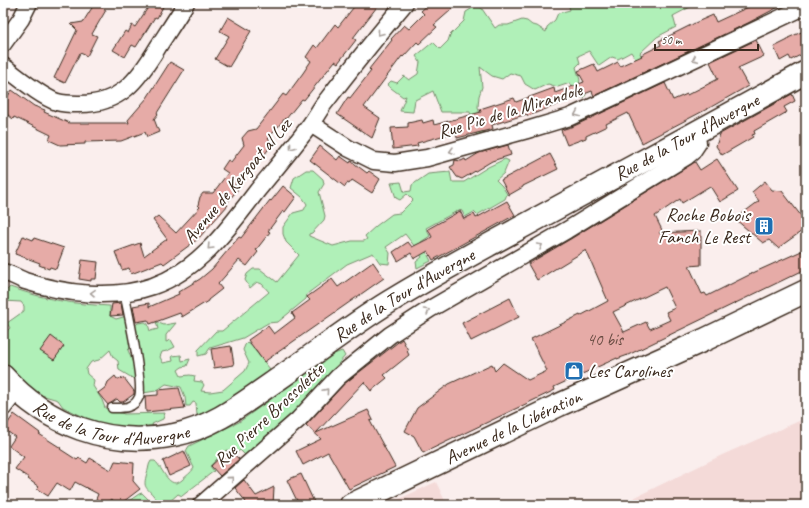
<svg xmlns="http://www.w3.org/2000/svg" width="809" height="508" viewBox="0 0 809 508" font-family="Caveat,sans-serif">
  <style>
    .built { fill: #f4dad8 }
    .green { fill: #b0f0b8; stroke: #768d6b }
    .building { fill: #e6aba7; stroke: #3b2a1e; fill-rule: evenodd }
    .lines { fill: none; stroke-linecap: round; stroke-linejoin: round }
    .lane-casing { stroke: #3b2a1e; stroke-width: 11 }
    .street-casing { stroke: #3b2a1e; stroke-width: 19 }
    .secondary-casing { stroke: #3b2a1e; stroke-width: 25 }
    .lane { stroke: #fff; stroke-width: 8 }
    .street { stroke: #fff; stroke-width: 16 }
    .secondary { stroke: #fff; stroke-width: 22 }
    .rail { stroke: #3b2a1e; stroke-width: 3 }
    .oneway { stroke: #a79f9a }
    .labels { text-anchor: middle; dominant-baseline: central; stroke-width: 4; stroke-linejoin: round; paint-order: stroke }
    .number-label { font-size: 17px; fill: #664a40 }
    .street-label { font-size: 19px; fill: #3b2a1e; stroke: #fff }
    .poi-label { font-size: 19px; fill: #3b2a1e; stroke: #fff; text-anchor: end }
  </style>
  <rect width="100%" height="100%" fill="#faeeed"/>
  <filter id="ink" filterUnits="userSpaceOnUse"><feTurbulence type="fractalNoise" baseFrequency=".025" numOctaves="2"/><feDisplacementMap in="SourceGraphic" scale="8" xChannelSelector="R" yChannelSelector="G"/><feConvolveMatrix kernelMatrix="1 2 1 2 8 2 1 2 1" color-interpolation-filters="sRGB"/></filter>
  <g filter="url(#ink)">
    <path class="built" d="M806,418V505H619L722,455Z
      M436,482L447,505H386Z"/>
    <path class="green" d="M469,3H478L495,28L499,25H508L522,20L527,21L532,25L537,26L546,32L547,27L555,20L558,13L570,10L568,3H693L692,6L673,16L676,27L657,37L640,53L646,67L641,68L631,52L618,59L612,57L599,66L589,51L578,56L580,63L576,67L580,80L579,84L582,86L586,94L584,98L577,96L570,83L558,87L548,84L535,90L525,84L521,76L510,73L502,79L492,76L480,67L482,87L479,96L478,107L485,132L477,135L470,112H441L433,91L415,100L413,112L400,111L406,96L403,97L387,85L391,81L397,83L404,76L409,80L418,74L420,62L416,56L433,42L440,49L448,41L450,35L464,21L466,12L471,9Z
      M505,159L509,161L504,173L496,180L502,186L507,194L505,199L477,215L474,212L465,217L462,211L459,210L426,228L430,236L421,242L431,261L417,268L416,262L422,257C417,249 411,242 405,234L386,247L390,253L389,264L380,263L373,253L347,264L307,294L306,299L278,322L268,323L243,338L210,348L206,354L198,356V350L216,331H222L269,292L262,284L257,282L250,288L245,280L247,274L253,269H260L277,282L299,255L286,242L283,234V227L293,213L304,210L307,204L302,197L291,188L294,178L306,170H313L323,179L324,184L319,192L325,216L324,220L312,233L309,234V236L333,246L352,241H364L367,239L365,236L376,226L392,214L400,213L413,200L407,194L400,200L396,198L391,183L401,182L404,192L411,191L412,185L428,174L450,172L452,182H464L488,167Z
      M10,287C46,300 73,304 110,306V316L116,319L130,315L134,326L138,323L145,322L148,324L150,331L158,329L156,322L164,325L176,323L166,335V342L171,340L175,347L167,351L162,352L160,357L163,363L173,361L172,356L181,355L182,361L190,359L187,366L182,367L178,370L181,376L190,375L195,376L194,381L202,382L204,385L201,391L210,392L223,390L245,371L249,363L243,350L245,345L248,342L270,369C257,386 218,410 197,415L196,403L193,402L190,406H186L185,397L181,387L166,384L156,391L143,393C144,379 140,366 138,351L130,348L128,350L136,371L134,379L119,370L118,361L113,357L110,350L99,360L91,362L86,369L87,374L94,380L93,386L102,400L105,408L124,414L165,413L163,419L152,424L153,426L142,429L119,428L96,422L86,418L63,407L58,400L41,395L27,385L15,375L3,361V335L10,328L7,323L24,311V306L21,302L3,301V294Z
      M342,351L345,356L307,400L245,455L240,450L236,454L231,451L226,450L210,466L214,471L182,496L178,494L168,503L169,505H123L139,494L142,493L151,502L156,499C147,486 142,490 147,473C149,469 148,465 151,461H155C163,468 169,491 182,480C186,476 191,473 194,468L186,451L189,446L239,422L285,389L326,357Z"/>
    <path class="building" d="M95,3L106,10L92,34L97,36L87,56L80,53L65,83L54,78L77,30L71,24L83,22Z
      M151,3H165L157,18L155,17L136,47L132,45L125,57L113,50L125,31L128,33L132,25L135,27Z
      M357,3H380L353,38L356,40L338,63L335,61L304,100L302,99L286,119L285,118L268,139L273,143L262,158L259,155L250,166L249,165L234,186L238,189L226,204L228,205L198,239L164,264L162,262L131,274L129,268L122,270L115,252L140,243L144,256L167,239L153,220L158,216L176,233L200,207L198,205L200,197L203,193H213L228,173L222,169L228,160L231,162L244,145L242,138L248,131L256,129L283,94L286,96L303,73L311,61L306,57L314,45L317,48L335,24L338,27Z
      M430,3H459L434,25L437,27L419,44L417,42L403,57L402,56L364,107L380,118L372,138L337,114L348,97L350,98L371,71L369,69L392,40L391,39L404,25L409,29L424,14L421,11Z
      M757,3H786L748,23L594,96L592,91L528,116L527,114L492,125L493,129L457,138L456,132L417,143L418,146L393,149L391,128L408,127V123L422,120L423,123L433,120L434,125L481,112L480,109L514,98L516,102L554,88L555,93L584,82L578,71L594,64L598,72L618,62L620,66L642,56L641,55L661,45L659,41L697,22L713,15L716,22Z
      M228,17L251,31L229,67L215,59L229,36L220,31Z
      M806,30V52L791,60L789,56L780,61L774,47L788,40V38Z
      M756,40L764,56L738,68L748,86L711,107L642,143L628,113L606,124L607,126L586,136V138L567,145L561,130L574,126L665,83L673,100L687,94V95L718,79L710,62Z
      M170,62L184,70L157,113L158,114L154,119L159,132L147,137L145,132L121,141L85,142V144L60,145L49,140L51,135L14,117L13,119L3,111V103L12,90L34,106L45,110L44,112L69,123H129L128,120L147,98Z
      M792,94L795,101L784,107L787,112L754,131L755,134L752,135L753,137L722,155L716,146L720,134Z
      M508,145L511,155L492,161L462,179L457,177L450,167L454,165L455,160L461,161L465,159L466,161L479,153Z
      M320,146L337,160L340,156L350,163L351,161L367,173L369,171L380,179L372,193L352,180L349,184L347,183L345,187L310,160Z
      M550,154L558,169L523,186V187L509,195L501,180Z
      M717,159L738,191L720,202L710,186L682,203L680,199L655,216L662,230L659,233L701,231V265L689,266L702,294L705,293L707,296L755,272L806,249V269L628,355L617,359V358L554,387L555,390L423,453L414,436L405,431L417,408L449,384L492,364L495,371L503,363L528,380L547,371L531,339L580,315V316L608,301L586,250L537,280L528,264L572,238L695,162L700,170ZM665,287L675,308L666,312L670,320L650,329L646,322L624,332L613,312Z
      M765,181L772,190L782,191L805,221L802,231L778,248L769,240L763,243L735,219L759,201L752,192Z
      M283,186L296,197L285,212L283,211L268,231L270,232L256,250L258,252L247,266L239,260L218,284L222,289L208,300V301L182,317L180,313L150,324L148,320L136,322L133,306L149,303V307L179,294L178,292L200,279L212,269L239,237L241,238L270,200L271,201Z
      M507,201L515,215L433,260L428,251L414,259L411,253L398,261L393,252L408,242L412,247L432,237L428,229L460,211L464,219L474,214L476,218Z
      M23,236L33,240L34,238L64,248L56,269L50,267L49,269L39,265L40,263L15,254Z
      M82,260L98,262L96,279H91V281L79,279Z
      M373,262L384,278L264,362L248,340L268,326L274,334L295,318L292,313L310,300L307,297L332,279L338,287Z
      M510,298L519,317L471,341L462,323Z
      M121,303L123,315L110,316L112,304Z
      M51,336L64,346L54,360L40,351Z
      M402,339L408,350L407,351L409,355L384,375L387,378L371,391L364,382L316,433L368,410L373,420L370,421L395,467L349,489L328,452L303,465L296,451L321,439L306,425L344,384Z
      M231,346L234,365L214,368L211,349Z
      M115,376L117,379L124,378L134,391V394L123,402H120L117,399L108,405L98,393L106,387L108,382Z
      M179,388L185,408L146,412L145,396L158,395V390Z
      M14,414L40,433L39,434L61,448L60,449L77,460L79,458L87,463L90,458L111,470L115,461L134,463L133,481L140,489L119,505H116L112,499L105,505L96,499L98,494L75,482L70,491L57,483L48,496L37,489L39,487L28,479L29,478L15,469L24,457L9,446L15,437L4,429Z
      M184,451L191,466L169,476L163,461Z
      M227,451L229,453L230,451L239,459L220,476L211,466Z
      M301,474L314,502L307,505H299L287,480Z
      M244,480L256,496L274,487L273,505H240L246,502L235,488Z"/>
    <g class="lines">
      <g class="lane-casing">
        <path id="lane" d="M112,408C122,408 134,409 139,397C144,384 128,311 124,292"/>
      </g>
      <g class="street-casing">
        <path id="street" d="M3,44L21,19L29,3
          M3,66C18,77 40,96 57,102C64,104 71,104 78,104C120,105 138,80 158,47C167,33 177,18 186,3
          M311,124L348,148L374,161L395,163L427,158L527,130L570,117L622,93L806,6
          M3,272C11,274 18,278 25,281C65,294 113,300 153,286C199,270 229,228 257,191C275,169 293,148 310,125C315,118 319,111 323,105C350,70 377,36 405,3
          M3,408L17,390
          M201,505L298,420L338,377L390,335L430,309L567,230L686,157L692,152L698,143L695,132"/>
      </g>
      <g class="secondary-casing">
        <g id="secondary">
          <path id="s1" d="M3,376C47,425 109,448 174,435C211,428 241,405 271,384C311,357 348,327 389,302C439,271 491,244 542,216C630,168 718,121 806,72"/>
          <path id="s2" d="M351,505L559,405L704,340L806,291"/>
        </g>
      </g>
      <use href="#lane" class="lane"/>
      <use href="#street" class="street"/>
      <use href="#secondary" class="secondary"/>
      <path class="rail" d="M797,505L806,500"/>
    </g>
    <defs><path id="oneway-chevron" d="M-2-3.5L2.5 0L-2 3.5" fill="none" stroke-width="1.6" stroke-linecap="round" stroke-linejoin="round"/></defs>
    <g class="oneway">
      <use href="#oneway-chevron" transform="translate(380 33) rotate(128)"/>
      <use href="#oneway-chevron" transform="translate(695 59) rotate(155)"/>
      <use href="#oneway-chevron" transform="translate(577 114) rotate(157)"/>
      <use href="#oneway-chevron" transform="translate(292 147) rotate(128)"/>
      <use href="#oneway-chevron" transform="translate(452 151) rotate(165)"/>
      <use href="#oneway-chevron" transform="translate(540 246) rotate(-30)"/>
      <use href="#oneway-chevron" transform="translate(210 247) rotate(134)"/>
      <use href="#oneway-chevron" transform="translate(93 293) rotate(-177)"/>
      <use href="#oneway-chevron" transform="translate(427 311) rotate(-31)"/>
      <use href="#oneway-chevron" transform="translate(326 391) rotate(-49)"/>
      <use href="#oneway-chevron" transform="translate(231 479) rotate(-41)"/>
    </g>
  </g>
  <defs>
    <g id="building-square" transform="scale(1)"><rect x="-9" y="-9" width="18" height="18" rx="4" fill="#1f6fb2" stroke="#fff"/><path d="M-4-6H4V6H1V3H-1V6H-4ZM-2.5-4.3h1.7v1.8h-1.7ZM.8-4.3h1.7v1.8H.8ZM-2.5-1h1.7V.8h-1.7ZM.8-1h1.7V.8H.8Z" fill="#fff"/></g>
    <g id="shop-square" transform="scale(1)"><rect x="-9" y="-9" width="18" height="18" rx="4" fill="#1f6fb2" stroke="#fff"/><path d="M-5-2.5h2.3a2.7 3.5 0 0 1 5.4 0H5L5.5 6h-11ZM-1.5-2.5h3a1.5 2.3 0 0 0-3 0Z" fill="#fff"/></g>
  </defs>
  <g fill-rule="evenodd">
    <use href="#building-square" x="764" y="226"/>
    <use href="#shop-square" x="574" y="371"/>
  </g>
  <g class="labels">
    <g class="number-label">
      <text x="605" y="339">40 bis</text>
    </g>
    <g class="street-label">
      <text transform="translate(510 111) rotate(-17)">Rue Pic de la Mirandole</text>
      <text stroke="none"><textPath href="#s1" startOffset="784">Rue de la Tour d'Auvergne</textPath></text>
      <text transform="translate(237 181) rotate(-50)">Avenue de Kergoat al Lez</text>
      <text stroke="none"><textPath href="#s1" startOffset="460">Rue de la Tour d'Auvergne</textPath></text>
      <text stroke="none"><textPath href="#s1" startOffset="124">Rue de la Tour d'Auvergne</textPath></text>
      <text transform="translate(269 415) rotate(-43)">Rue Pierre Brossolette</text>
      <text stroke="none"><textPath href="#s2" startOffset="180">Avenue de la Libération</textPath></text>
    </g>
    <g class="poi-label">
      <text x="750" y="215">Roche Bobois<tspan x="750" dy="22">Fanch Le Rest</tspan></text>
      <text x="588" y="371" text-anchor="start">Les Carolines</text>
    </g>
  </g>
  <rect width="809" height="508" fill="none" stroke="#fff" stroke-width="16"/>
  <rect x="8" y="8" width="793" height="492" fill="none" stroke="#3b2a1e" stroke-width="1.5" filter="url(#ink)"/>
  <path d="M655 44v6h103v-6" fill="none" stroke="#3b2a1e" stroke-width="2"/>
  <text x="661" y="44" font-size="12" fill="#3b2a1e" stroke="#ffffff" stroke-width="3" paint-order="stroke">50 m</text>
</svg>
